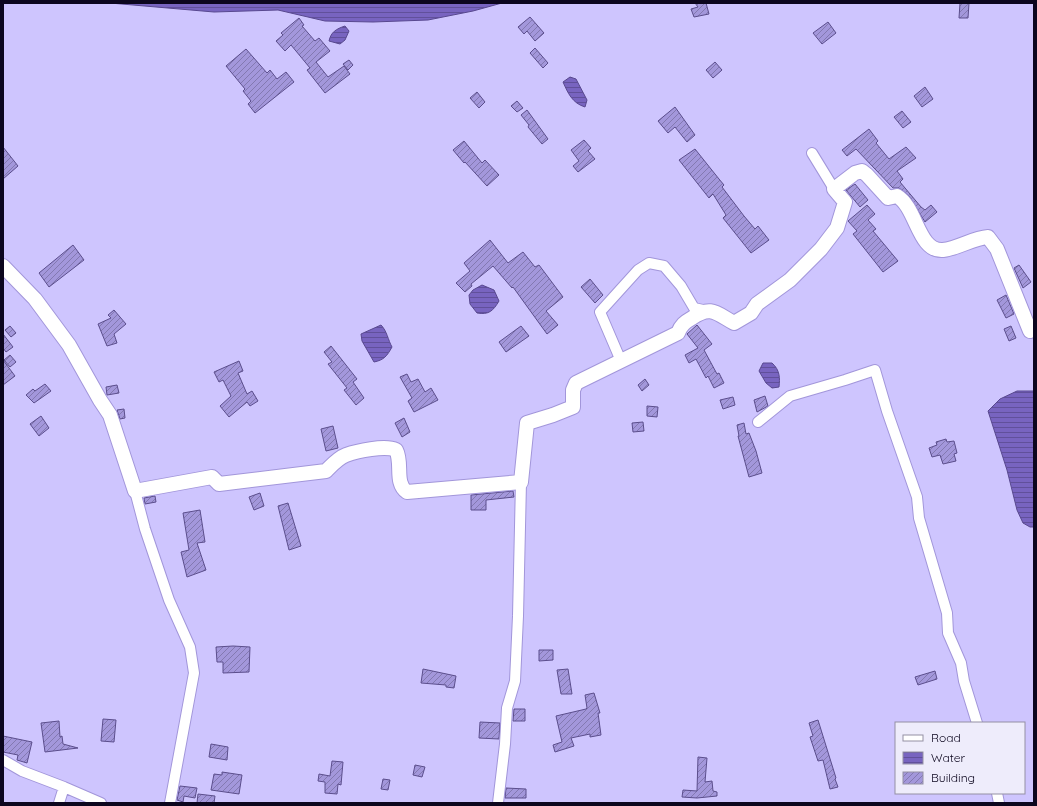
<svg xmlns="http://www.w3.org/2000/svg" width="1037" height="806" viewBox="0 0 1037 806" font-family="Quicksand,sans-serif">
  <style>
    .water { fill: url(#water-rules); stroke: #58488f }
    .building { fill: url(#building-hatch); stroke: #5b4e8c }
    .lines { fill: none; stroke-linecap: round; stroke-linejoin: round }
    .minor-casing { stroke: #a296da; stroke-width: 12 }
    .secondary-casing { stroke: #a296da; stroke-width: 16 }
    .minor { stroke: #fff; stroke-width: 10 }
    .secondary { stroke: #fff; stroke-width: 14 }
  </style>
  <defs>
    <pattern id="water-rules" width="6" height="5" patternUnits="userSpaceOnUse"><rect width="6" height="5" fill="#7864c0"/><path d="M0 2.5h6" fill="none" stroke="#61509b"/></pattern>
    <pattern id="building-hatch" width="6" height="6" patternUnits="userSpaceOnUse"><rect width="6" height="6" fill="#a397db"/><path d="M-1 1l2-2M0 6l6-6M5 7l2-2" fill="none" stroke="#8379b1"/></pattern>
  </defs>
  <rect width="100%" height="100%" fill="#cec5fe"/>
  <path class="water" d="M110,3H502L473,11L428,20L373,22L325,21L278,10L214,12Z
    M345,26L349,31L345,40L340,44L329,41C331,32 336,29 345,26Z
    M570,77L576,79L587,100L585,107C572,103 568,93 563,82Z
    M482,285L494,290L499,301C493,311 489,315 477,313L470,304L469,295L473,290Z
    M381,325C387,331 388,340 392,347C387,356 384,360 374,362L362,341L361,334Z
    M763,363H772C780,370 780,378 779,387L772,388L766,383L759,371Z
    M1017,391H1034V527H1030L1023,523L1017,510L1007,470L988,411L1000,399Z"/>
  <path class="building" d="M695,3H706L709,14L694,17L691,9L698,7Z
    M960,3H969L968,18H959Z
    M530,17L544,33L535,41L527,31L524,34L518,27Z
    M299,18L304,25L302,26L315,41L319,38L330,51L316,62L328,77L344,66L350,74L325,93L307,70L310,68L291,45L285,51L276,41L283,35L281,33Z
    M828,22L836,33L822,44L813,33Z
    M535,48L548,63L543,68L530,53Z
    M246,49L267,73L270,70L277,79L286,72L294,82L255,113L248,104L251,101L243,91L245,89L226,66Z
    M349,60L353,65L348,70L343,64Z
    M715,62L722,70L713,78L706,70Z
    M925,87L933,99L922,107L914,96Z
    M477,92L485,102L479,108L470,98Z
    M517,101L523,108L517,112L511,106Z
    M675,107L695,135L687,142L675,127L668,133L658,121Z
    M527,110L548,139L542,144L528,127L529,125L521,115Z
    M902,111L911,122L903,128L894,117Z
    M869,129L878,141L876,143L889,159L906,147L916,158L897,171L903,179L900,182L921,207L925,210L931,205L937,212L925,222L909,196L899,188H893L856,149L847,156L842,150Z
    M584,140L591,148L588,151L595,159L578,172L573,166L579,161L571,150Z
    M464,141L482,163L485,160L499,175L487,186L465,162L464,163L453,150Z
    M3,147L18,166L3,179Z
    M695,149L719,179L724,185L722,187L744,216L755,229L758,226L769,240L751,253L723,218L726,215L713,194L709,198L679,160Z
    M855,184L868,200L860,207L846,190Z
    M867,205L875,214L868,220L876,229L873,231L898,261L883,272L853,234L857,231L848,221Z
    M490,240L508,263L523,252L535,267L539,265L563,297L546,311L558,325L547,334L513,287L512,288L493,266L471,284L472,286L465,292L456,283L470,271L464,263Z
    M73,245L84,260L49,287L39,273Z
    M1019,265L1031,282L1023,288L1014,268Z
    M590,279L603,295L595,303L581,287Z
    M1006,295L1014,314L1006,318L997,300Z
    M114,310L126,324L114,334L117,343L107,346L98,324L111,318L108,315Z
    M697,325L712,344L704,350L717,374L719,373L724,383L714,388L708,376L706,378L696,359L689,363L685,355L698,348L687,334Z
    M10,326L16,333L11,337L5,330Z
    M521,326L529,336L506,352L499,342Z
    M1011,326L1016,338L1009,341L1004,329Z
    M3,334L13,347L6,352L3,348Z
    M331,346L357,379L353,382L364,398L356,405L344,390L347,388L328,364L332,362L324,352Z
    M10,355L16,362L10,367L4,360Z
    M3,360L15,376L3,385Z
    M239,361L243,371L238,373L247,394L252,391L258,401L250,406L247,402L229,417L220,406L231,396L223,380L219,382L214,372Z
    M407,374L411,382L418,379L425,392L431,388L438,400L414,412L408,401L412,398L400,377Z
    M645,379L649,385L642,391L638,385Z
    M45,384L51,391L34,403L26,395L33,389L35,391Z
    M117,385L119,393L107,395L106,387Z
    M765,396L768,406L757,412L754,400Z
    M733,397L735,405L723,409L720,400Z
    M647,406L658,407L657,417L647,416Z
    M124,409L125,418L120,419L117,410Z
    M41,416L49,428L39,436L30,424Z
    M404,418L410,432L402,437L395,423Z
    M643,422L644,431L633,432L632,423Z
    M744,423L746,434L749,433L756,451L762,473L749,477L738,436H739L737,425Z
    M333,426L338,448L326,451L321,429Z
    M946,439L947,442L954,441L957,453L954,454L956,461L943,464L940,455L932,457L929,448L937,445L936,442Z
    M513,491L514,497L486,500V510H471V495Z
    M260,493L264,506L254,510L249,497Z
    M155,496L156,502L145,504L144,498Z
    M288,503L301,546L289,550L278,506Z
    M200,510L205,542L197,543L206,570L187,577L181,552L189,550L183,513Z
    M233,646L250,647L249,672L223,673V662H217L216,647Z
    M539,650H553V660L539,661Z
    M423,669L456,676L454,688L446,687V685L421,683Z
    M568,669L572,694H561L557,670Z
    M935,671L937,679L918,685L915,677Z
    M594,693L600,713H598L601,735L590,737V734L571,738L574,746L555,752L553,745L562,742L556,716L586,709L587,708L585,695Z
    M514,709H525V721H513Z
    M103,719L116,720L114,742L101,741Z
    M818,720L836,778L835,779L838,787L830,789L823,760L818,761L810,737L813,736L809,723Z
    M59,721L60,737L62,736L63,744L78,748L45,752L41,723Z
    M480,722L500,723L499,739L479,738Z
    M3,736L32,742L27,763L17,760L18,755L3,752Z
    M211,744L228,747L227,760L209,757Z
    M698,757L707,758L705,782L712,781L713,791L717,792V796L697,798L682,797L683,790L697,791Z
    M332,761L343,762L341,785L338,784L337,794L325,793V782L318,781L319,774L330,776Z
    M415,765L425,767L422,777L413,775Z
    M222,772L242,775L239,794L211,790L214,774L222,775Z
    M383,779L390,780L388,790L381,789Z
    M180,786L197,788L195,798L184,796L183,802L177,800Z
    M506,788L526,789V798H505Z
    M198,794L215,796L214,803H197Z"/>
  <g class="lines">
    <g class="minor-casing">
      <path id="minor" d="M812,153L834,189
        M621,361L600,312L638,270L649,263L664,266L681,286L694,308L703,310
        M758,422L790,396L845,380L875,370L887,411L917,497L919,518L947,613L948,633L961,663L964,681L977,723
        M135,491L145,529L169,600L190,647L194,673L170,803
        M3,760L22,771L64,787L59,803
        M64,787L101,803
        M997,793L999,803
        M498,803L505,744L507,708L515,681L518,616L521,482"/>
    </g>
    <g class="secondary-casing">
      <path id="secondary" d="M3,266L35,299L69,345L100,400L110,415L135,491L212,477L219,484L326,471C332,465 338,458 346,455C357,451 385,445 396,450C403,463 394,483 407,492L521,482L527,423L553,415L573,407V390L576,383L678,333C681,325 685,322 692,318C711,305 716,313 734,323L751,313L757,304L790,280L821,249L837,228L845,202L834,189L855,173L862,171L867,175L888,198L897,196C917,208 918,252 943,250C959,248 973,238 988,237L997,249L1030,331"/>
    </g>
    <use href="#minor" class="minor"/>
    <use href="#secondary" class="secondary"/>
  </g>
  <rect width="1037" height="806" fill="none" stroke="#0c061e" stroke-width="8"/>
  <rect x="895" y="722" width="130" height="72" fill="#eeecfb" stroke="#9490a3"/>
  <rect x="903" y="735" width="20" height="6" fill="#ffffff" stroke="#9490a3"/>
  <text x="931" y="742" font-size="12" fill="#0c061e">Road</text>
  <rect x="903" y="752" width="20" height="12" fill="url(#water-rules)" stroke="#9490a3"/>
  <text x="931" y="762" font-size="12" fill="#0c061e">Water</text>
  <rect x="903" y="772" width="20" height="12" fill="url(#building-hatch)" stroke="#9490a3"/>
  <text x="931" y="782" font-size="12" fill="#0c061e">Building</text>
</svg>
